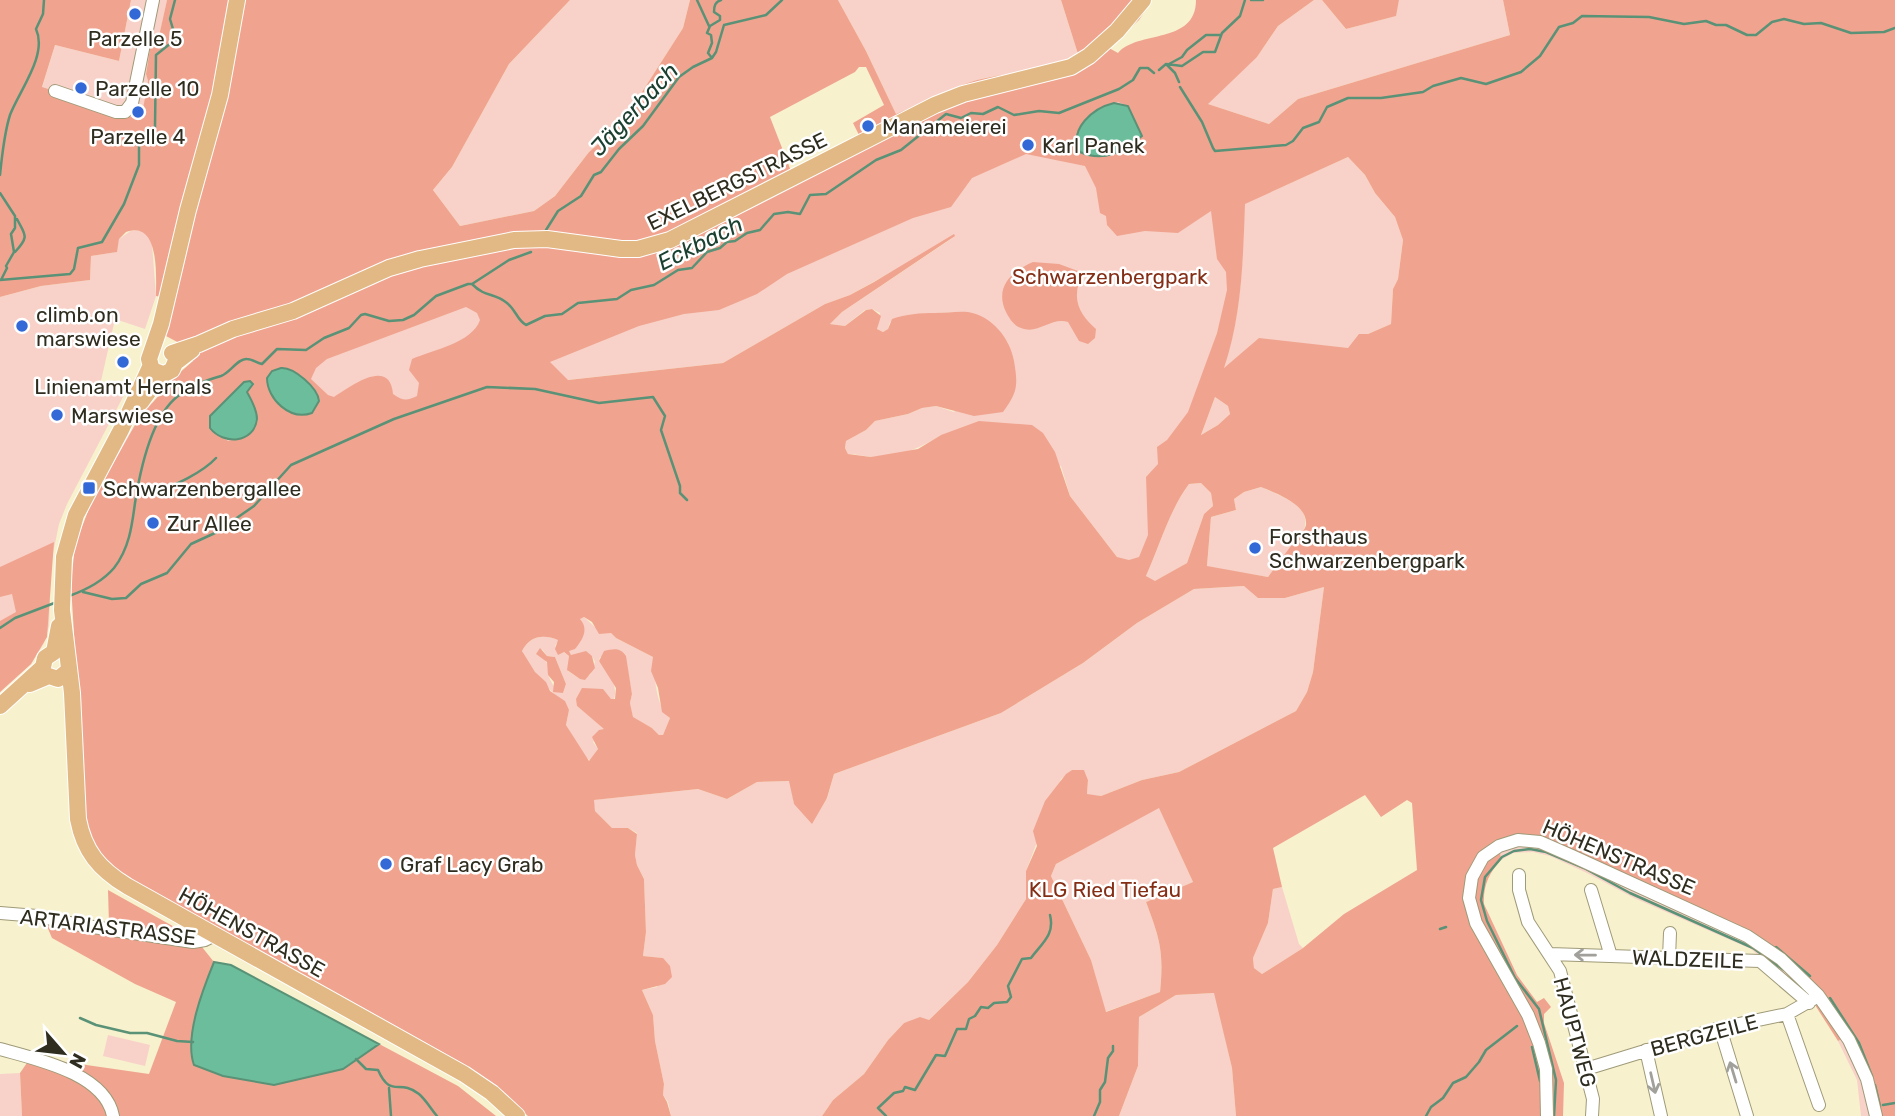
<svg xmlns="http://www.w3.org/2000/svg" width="1895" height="1116" viewBox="0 0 1895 1116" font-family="Rubik,sans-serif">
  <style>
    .green { fill: #f8d2c8; fill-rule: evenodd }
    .forest { fill: #f0a48f; fill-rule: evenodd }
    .water { fill: #6bbd9b; stroke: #599276; stroke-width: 2 }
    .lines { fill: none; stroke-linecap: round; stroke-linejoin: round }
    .stream { stroke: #599276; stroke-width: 2.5 }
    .minor-casing { stroke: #9f9a78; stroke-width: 14 }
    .major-casing { stroke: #fff; stroke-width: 18 }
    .minor { stroke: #fff; stroke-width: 12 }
    .major { stroke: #e2b985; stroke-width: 16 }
    .oneway { stroke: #a1a09a }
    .poi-dot { fill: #3368d7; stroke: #fff; stroke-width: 2.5 }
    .labels { text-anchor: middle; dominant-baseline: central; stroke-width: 5; stroke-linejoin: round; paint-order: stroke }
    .poi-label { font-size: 21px; fill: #2f2d1f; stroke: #fff; text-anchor: start }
    .street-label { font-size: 21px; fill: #2f2d1f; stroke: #fff }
    .park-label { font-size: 21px; fill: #852e16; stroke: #fff }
    .water-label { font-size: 23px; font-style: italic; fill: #1b4031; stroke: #fff }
  </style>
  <rect width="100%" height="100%" fill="#f7f1ce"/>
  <path class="green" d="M131,0H167L159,37L150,49L146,74L148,81L142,120L42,88L55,45L119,61Z
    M570,0H690L683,28L642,92L609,135L589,152L555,196L534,211L460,226L433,190L452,167L509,64Z
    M838,0H1061L1078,54C1048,74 1011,71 977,80C950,88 922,103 896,114L866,51Z
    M1314,0H1322L1346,29L1395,16L1399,0H1503L1510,35L1298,99L1269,124L1208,104L1204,192L1236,274L1138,578L1117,557L1070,496L1061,466L941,435C920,448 897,459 871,457C863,456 856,454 848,454L845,448L846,441L866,430L875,421L908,414L922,408L936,406L954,412L1008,343C988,313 972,312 938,313C920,314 906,315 890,322L888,329L883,332L877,329L880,313L872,309L865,310L845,326L830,324L842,312L954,237L850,295L825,304L723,363L567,380L71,582C74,523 116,449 151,403L168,400L232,376L1257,57L1278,26Z
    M1348,157L1365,175L1375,193L1395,217L1403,240L1398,279L1393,289L1391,324L1368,334L1348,348L1223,369C1242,315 1243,261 1244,204Z
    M132,230L142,231L147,234L152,244L156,296L145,329L115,319L101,381L123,389L122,394L124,395L67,504L59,524L51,563L49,626L44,643L31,664L0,692V297L41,286L90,280L91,256L116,252L119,239Z
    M1215,397L1228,406L1230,414L1218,425L1201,435Z
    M1201,483L1211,493L1213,506L1204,514L1187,563L1155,582L1146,576C1159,547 1170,509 1189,484Z
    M1261,487C1276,494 1309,504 1305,525C1305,530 1300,536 1298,541L1296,540L1268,577L1207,567L1211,517L1236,510L1234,499L1244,492Z
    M1245,586L1285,598L1324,587L1313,672L1307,692L1296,711L1179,772L1142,780L1101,796L1087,795L1088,780L1084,770H1072L1061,779L1026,871V899L997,945L968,982L929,1020L904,1023L888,1040L864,1074L833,1100L822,1116H671L668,1102L663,1095L664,1084L655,1041L653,1015L642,990L657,987L663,958L643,956L646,932L644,879L637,865L635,855L637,833L628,828H612L595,811L593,800L698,789L727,799L757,782L790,781L794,804L827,799L834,774L1001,713L1083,663L1137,623L1194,589Z
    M584,617L597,629L611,633L616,638L653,657C655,675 655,707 670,718L663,735H659L652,728L633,718L630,703L632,694L626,661L600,657L599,661C608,672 620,687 613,701C597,687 602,691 582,689L577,706L605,729L593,742L598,749L591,761L585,757L566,725L569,710C553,692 532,674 522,651C530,636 543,634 559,640L555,646L569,656L568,671L580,679L590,675L595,662L592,656L571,655L568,651L581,638L580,618ZM542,649L547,656L555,657L566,684L563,693L553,685L548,675V665L543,657Z
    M1159,807L1193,882L1146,902C1160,939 1164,952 1160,992L1105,1012L1091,960L1051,876L1056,864Z
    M1522,845L1547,849L1756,947L1810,990L1808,997L1806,998L1751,949L1634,898L1587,873L1550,856L1533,852L1513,853L1501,860L1500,851Z
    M1282,887L1299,944L1303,948L1262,974L1254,968L1253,958L1268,923L1273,889Z
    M1215,993L1232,1068L1236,1116H1119L1138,1066L1139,1017L1176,995Z
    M108,1035L150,1045L145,1066L103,1056Z
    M1844,1038L1858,1067L1872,1116H1861L1857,1080L1838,1041Z
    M20,1073L22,1116H0V1074Z"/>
  <path class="forest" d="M0,0H131L119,61L55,45L42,87L141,120L148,81L146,74L150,49L159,36L167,0H570L509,64L452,167L433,190L460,226L534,211L555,196L589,152L609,135L642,92L683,28L690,0H838L866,51L896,114C922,103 950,88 977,80C1011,71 1047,74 1078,54L1061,0H1152L1139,20L1109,48L1118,53C1137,30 1196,45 1196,0H1314L1278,26L1257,57L1208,104L1269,124L1298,99L1510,35L1503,0H1895V1116H1872L1867,1095L1844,1038L1838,1041L1815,1005L1806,998L1809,990L1756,947L1547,849L1522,845L1500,851L1501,860C1489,873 1483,886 1484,904L1517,975L1537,1002L1544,998L1551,1007L1544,1014V1023L1564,1083L1563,1116H1236L1232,1068L1214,993L1176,995L1139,1017L1138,1066L1119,1116H822L833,1100L864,1074L888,1040L904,1023L920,1017L929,1020L968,982L997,945L1026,899V871L1037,846L1033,831L1045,801L1066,774L1072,770H1084L1088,780L1087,794L1101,796L1142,780L1179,772L1296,711L1307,692L1313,672L1324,587L1285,598H1258L1244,586L1194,589L1137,623L1083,663L1001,713L834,774L827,798L812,824L794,804L789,781L757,782L727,799L698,789L594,800L595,811L612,828H628L637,834L635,855L637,865L644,879L646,932L643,956L663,958L670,966L672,977L665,984L642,990L653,1015L655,1041L664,1084L663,1095L667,1102L671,1116H528L492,1083L460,1062L127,877C104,861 88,842 85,813L71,585L75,545L92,501L139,418L177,375L193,361L183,345L166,336L165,331L171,299L156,296C156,276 160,220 126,232L119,239L117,252L91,256L90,280L41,286L0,297ZM859,67H866L884,105L853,123L859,135L791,171L770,117L855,72ZM1118,102L1128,106L1141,138L1111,156H1087L1078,131C1088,115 1099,106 1118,102ZM1026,154L1085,166L1096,188L1100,213L1106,216L1107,225L1117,236L1145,231L1178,233L1211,211L1217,259L1226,272L1227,290L1217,333L1188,412L1167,440L1157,447L1158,464L1146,477L1148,535L1139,557L1129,560L1117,557L1070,496L1055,452L1043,433L1032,425L979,421L941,435L918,449L871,457L848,454L845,448L846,441L866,430L875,421L908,414L922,408L936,406L974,416L1003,412C1018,392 1018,385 1014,361C1010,338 992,316 968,312C957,311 946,313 935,313C920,313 906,314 892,319L888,329L883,332L877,329L881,316L872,309L866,310L845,326L830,324L842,312L955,236L954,234L874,282L850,295L825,304L723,363L568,380L550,362L639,326L684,314L719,310L757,294L787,274L913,218L951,207L972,178ZM1348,157L1365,175L1375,193L1395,217L1403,240L1398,279L1393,289L1391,324L1368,334H1359L1348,348L1259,338L1224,368C1242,315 1243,260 1245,204ZM466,307L477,313L480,320C472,343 433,350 412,359L409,370L419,383L417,396C407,401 403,401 393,394C390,357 351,386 334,397L328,395L311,379L316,368L327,359ZM298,374L319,397V401L312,413C295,419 282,410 273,396ZM244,382H252L247,392C255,408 260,420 248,435L228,441L210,428V419ZM1215,397L1228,406L1230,414L1218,425L1201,435ZM1201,483L1211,493L1213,506L1204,514L1187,563L1155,581L1146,576C1159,547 1170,509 1189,484ZM1261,487C1275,493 1308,504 1306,525C1305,529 1300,536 1298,540L1296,539L1268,577L1207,566L1211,517L1236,510L1234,499L1244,492ZM584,617L592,622L599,634L611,633L616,638L653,657L651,671L658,688L662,712L670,718L663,735H659L652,728L633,717L630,703L632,694L626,656C620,647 613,649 604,651L599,661L616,688L615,699H611L603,689L582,688L576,699L577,706L604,729L599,730L592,737L598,749L589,761L566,725L569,710L565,701L550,691L546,682L535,672L522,651C530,636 543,634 558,640L555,649L558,655L564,652L569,656L567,670L580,679L585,680L595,668L592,656L586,651L571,655L569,651L575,649C583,639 589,629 580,619ZM1365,795L1381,817L1407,800L1412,803L1417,870L1344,914L1303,948L1262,974L1254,968L1253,958L1268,923L1273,889L1282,887L1273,848ZM1159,808L1193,882L1146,902C1160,939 1164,952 1160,992L1106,1012L1091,960L1051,876L1056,864Z
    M1322,0H1399L1396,16L1346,29Z
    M1033,262L1059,264L1078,271C1081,280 1077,285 1077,294C1076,309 1086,320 1096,329L1095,338L1088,344L1079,341L1068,322C1051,317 1038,335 1021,328C1014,326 1009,318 1006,312C994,287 1012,271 1033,262Z
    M54,542L47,637L31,664L0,692V621L16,612L12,594L0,597V567Z
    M540,648L547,656L555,657L566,684L563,693L553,692L554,682L548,675L547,662L536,654Z
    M108,890L187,934V935L109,925Z
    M46,924L202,947L214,962L231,965L458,1086L496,1116H22L20,1073L31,1057L149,1074L176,1002L135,984L52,938Z"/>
  <path class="water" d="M1114,103L1128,106L1142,136C1124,151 1104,163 1080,152C1068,129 1093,108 1114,103Z
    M281,368C294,367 318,388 319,401L312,413C290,421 267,399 267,378L272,371Z
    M250,381L253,384L247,392C251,399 257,411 257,419C254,444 223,445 210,428V416L244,382Z
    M214,962L231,965L379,1044L343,1069L274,1085L223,1076L194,1065C184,1037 203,989 214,962Z"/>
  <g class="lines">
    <path class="stream" d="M697,0L709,26
      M1251,0H1263
      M712,58L708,53L712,43L711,35L707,33L710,26L720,20V16L714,12C714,6 715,2 721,0
      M1169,64L1182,57L1187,50L1206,35H1221
      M1167,65L1175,73L1179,82
      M1159,70L1166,64L1182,66L1203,52H1215L1222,33L1240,16L1245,0
      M1180,87L1202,122L1213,148L1215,151L1286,145L1293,141L1303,128L1319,122L1327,107L1348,98H1381L1423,92L1433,86L1461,78L1486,84L1521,72L1540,56L1559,27L1573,23L1582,16L1649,17L1684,24L1706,21L1716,25H1726L1747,35H1756L1772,22L1784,19L1804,24L1821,23L1851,33L1884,32L1895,28
      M0,175C2,155 4,134 10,115C19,91 48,55 36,29L43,14L44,0
      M0,193L15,216V228L11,234L14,252L6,266L7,268L1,280
      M546,230L558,211L581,196L594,175L601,172L619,149L643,126L679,77L693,67L712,58L716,52L724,25L766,15L782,0
      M15,252C30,236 25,235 17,219
      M0,280L70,274L74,269L78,248L102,242L124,204L139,165V141L151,135L155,127L156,55L176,39L170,19L175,0
      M472,284L509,260L531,252
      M139,484C144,485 150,488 155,489C171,490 205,470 216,458
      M83,592L112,599L126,598L141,584L167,573L191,544L215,533L254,506L291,465L394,419L487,387L535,389L599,403L653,397L665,416L661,430L663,436L680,486V493L687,500
      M69,596C86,590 102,582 114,568C129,549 132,526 135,503C140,471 151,417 178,396C189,386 207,380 221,376C230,373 238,358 247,359C252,359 257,363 262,364L277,349L306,350L324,338L349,328L361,315L365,314L389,321L403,320L414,315L436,296L468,284H472C486,298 493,292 507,303C516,310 517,320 526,325L545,316L562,314L578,303L617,299L631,290L654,285L678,270L692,268L707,252L720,248L727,242L735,241L747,233L760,230L774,214L788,212L800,214L810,195L826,194L876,160L901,150L946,114L961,118L971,113L983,114L998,107L1014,115L1039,111L1059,113L1119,89L1133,80L1140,68H1148L1154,73
      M0,628L15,618L57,602
      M1440,929L1446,927
      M1776,947L1810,976
      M1830,998L1859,1043L1872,1076
      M80,1018L96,1025L130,1033H147L177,1041L193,1042
      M1532,1047L1540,1081
      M356,1059L366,1069L378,1070C391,1099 399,1078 419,1094C426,1100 431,1109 437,1116
      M1875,1085L1880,1106
      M389,1088L391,1116
      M1883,1105L1895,1103
      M886,1116L878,1108L894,1093L903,1091L905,1087L915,1090L936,1055L945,1056L957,1029H966L969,1019L975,1016L981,1007L988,1008L994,1003L1007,1002L1011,997L1008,986L1022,959L1031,958C1042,943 1055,935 1050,915
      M1094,1116L1100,1102V1090L1105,1082L1108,1058L1113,1051V1046
      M1426,1116L1431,1107L1443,1098L1453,1083L1466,1077L1479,1062L1486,1050L1517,1026
      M1554,1116L1556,1080L1539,1009L1515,978L1487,921L1481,900L1485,877L1502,857L1514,851L1530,849L1546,852L1584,868L1630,893L1753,948L1784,970"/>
    <g class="minor-casing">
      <path id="minor" d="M55,91L116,112H125L132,103L153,0
        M1519,875V890L1528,922L1560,971L1593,1099L1592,1116
        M1591,890L1611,956
        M0,913L37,916L80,925L193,942L205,940L215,935
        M1550,954L1760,961L1809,1003
        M1669,958L1670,933
        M1787,1014L1819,1105
        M1720,1028L1747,1116
        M0,1049C35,1059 105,1073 113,1116
        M1646,1050L1661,1116
        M1586,1069L1720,1028L1787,1014L1815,998
        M1547,1116L1546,1069L1539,1043L1528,1015L1476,923L1469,898L1472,877L1483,857L1499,846L1518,840L1540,842L1572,856L1747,936L1781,959L1818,995L1849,1040L1867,1079L1876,1116"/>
    </g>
    <g class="major-casing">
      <path id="major" d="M172,353L199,344L233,329L293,311L389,268L420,259L514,240L547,239L621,249H638L670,240L935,105L963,94L1071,67L1089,56L1117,31L1143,0
        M150,367L121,430L76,515L64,557L62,610L72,693L78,819C84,851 99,869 127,886L464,1074L492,1093L517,1116
        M163,374L152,370L149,359L161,324L188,210L220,95L237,0
        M141,402L159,377L172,370L175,363L192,350
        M30,684L49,676L58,679L68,671
        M0,706L43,667L45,658L54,652L59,626"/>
    </g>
    <use href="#minor" class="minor"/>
    <use href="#major" class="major"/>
  </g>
  <defs><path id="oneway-shaft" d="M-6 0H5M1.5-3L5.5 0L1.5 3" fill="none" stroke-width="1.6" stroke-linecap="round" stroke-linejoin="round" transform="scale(1.75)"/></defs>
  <g class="oneway">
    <use href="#oneway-shaft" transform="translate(1585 955) rotate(-179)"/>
    <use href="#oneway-shaft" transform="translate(1733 1072) rotate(-107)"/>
    <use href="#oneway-shaft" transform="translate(1653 1083) rotate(77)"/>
  </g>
  <g class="poi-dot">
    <circle cx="135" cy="14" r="7"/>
    <circle cx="81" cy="88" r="7"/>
    <circle cx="138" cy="112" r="7"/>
    <circle cx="868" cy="126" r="7"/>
    <circle cx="1028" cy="145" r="7"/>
    <circle cx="22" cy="326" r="7"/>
    <circle cx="123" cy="362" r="7"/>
    <circle cx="57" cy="415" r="7"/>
    <rect x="82" y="481" width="14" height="14" rx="3.5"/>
    <circle cx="153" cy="523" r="7"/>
    <circle cx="1255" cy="548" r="7"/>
    <circle cx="386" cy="864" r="7"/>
  </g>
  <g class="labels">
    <g class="poi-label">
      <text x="135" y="38" text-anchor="middle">Parzelle 5</text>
      <text x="95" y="88">Parzelle 10</text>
      <text x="882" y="126">Manameierei</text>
      <text x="138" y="136" text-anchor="middle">Parzelle 4</text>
      <text x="1042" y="145">Karl Panek</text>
      <text x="36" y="314">climb.on<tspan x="36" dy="24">marswiese</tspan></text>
      <text x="123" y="386" text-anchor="middle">Linienamt Hernals</text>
      <text x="71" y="415">Marswiese</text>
      <text x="103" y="488">Schwarzenbergallee</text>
      <text x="167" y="523">Zur Allee</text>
      <text x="1269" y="536">Forsthaus<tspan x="1269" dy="24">Schwarzenbergpark</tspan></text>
      <text x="400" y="864">Graf Lacy Grab</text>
    </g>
    <g class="street-label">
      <text transform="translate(737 181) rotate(-26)">EXELBERGSTRASSE</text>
      <text transform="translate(1619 857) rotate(23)">HÖHENSTRASSE</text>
      <text transform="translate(108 927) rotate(7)">ARTARIASTRASSE</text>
      <text transform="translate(252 932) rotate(29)">HÖHENSTRASSE</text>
      <text transform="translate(1688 959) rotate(2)">WALDZEILE</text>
      <text transform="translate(1575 1032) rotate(75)">HAUPTWEG</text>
      <text transform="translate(1704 1035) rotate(-15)">BERGZEILE</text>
    </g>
    <g class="park-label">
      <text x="1110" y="276">Schwarzenbergpark</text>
      <text x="1105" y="889">KLG Ried Tiefau</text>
    </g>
    <g class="water-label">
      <text transform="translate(634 109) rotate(-47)">Jägerbach</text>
      <text transform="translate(700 243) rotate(-27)">Eckbach</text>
    </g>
  </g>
  <g transform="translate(63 1053) rotate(118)" stroke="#ffffff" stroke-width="5" paint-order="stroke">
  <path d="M0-5L12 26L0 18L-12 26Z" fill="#2f2d1f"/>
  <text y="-10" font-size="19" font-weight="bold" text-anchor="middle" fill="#2f2d1f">N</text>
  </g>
</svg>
